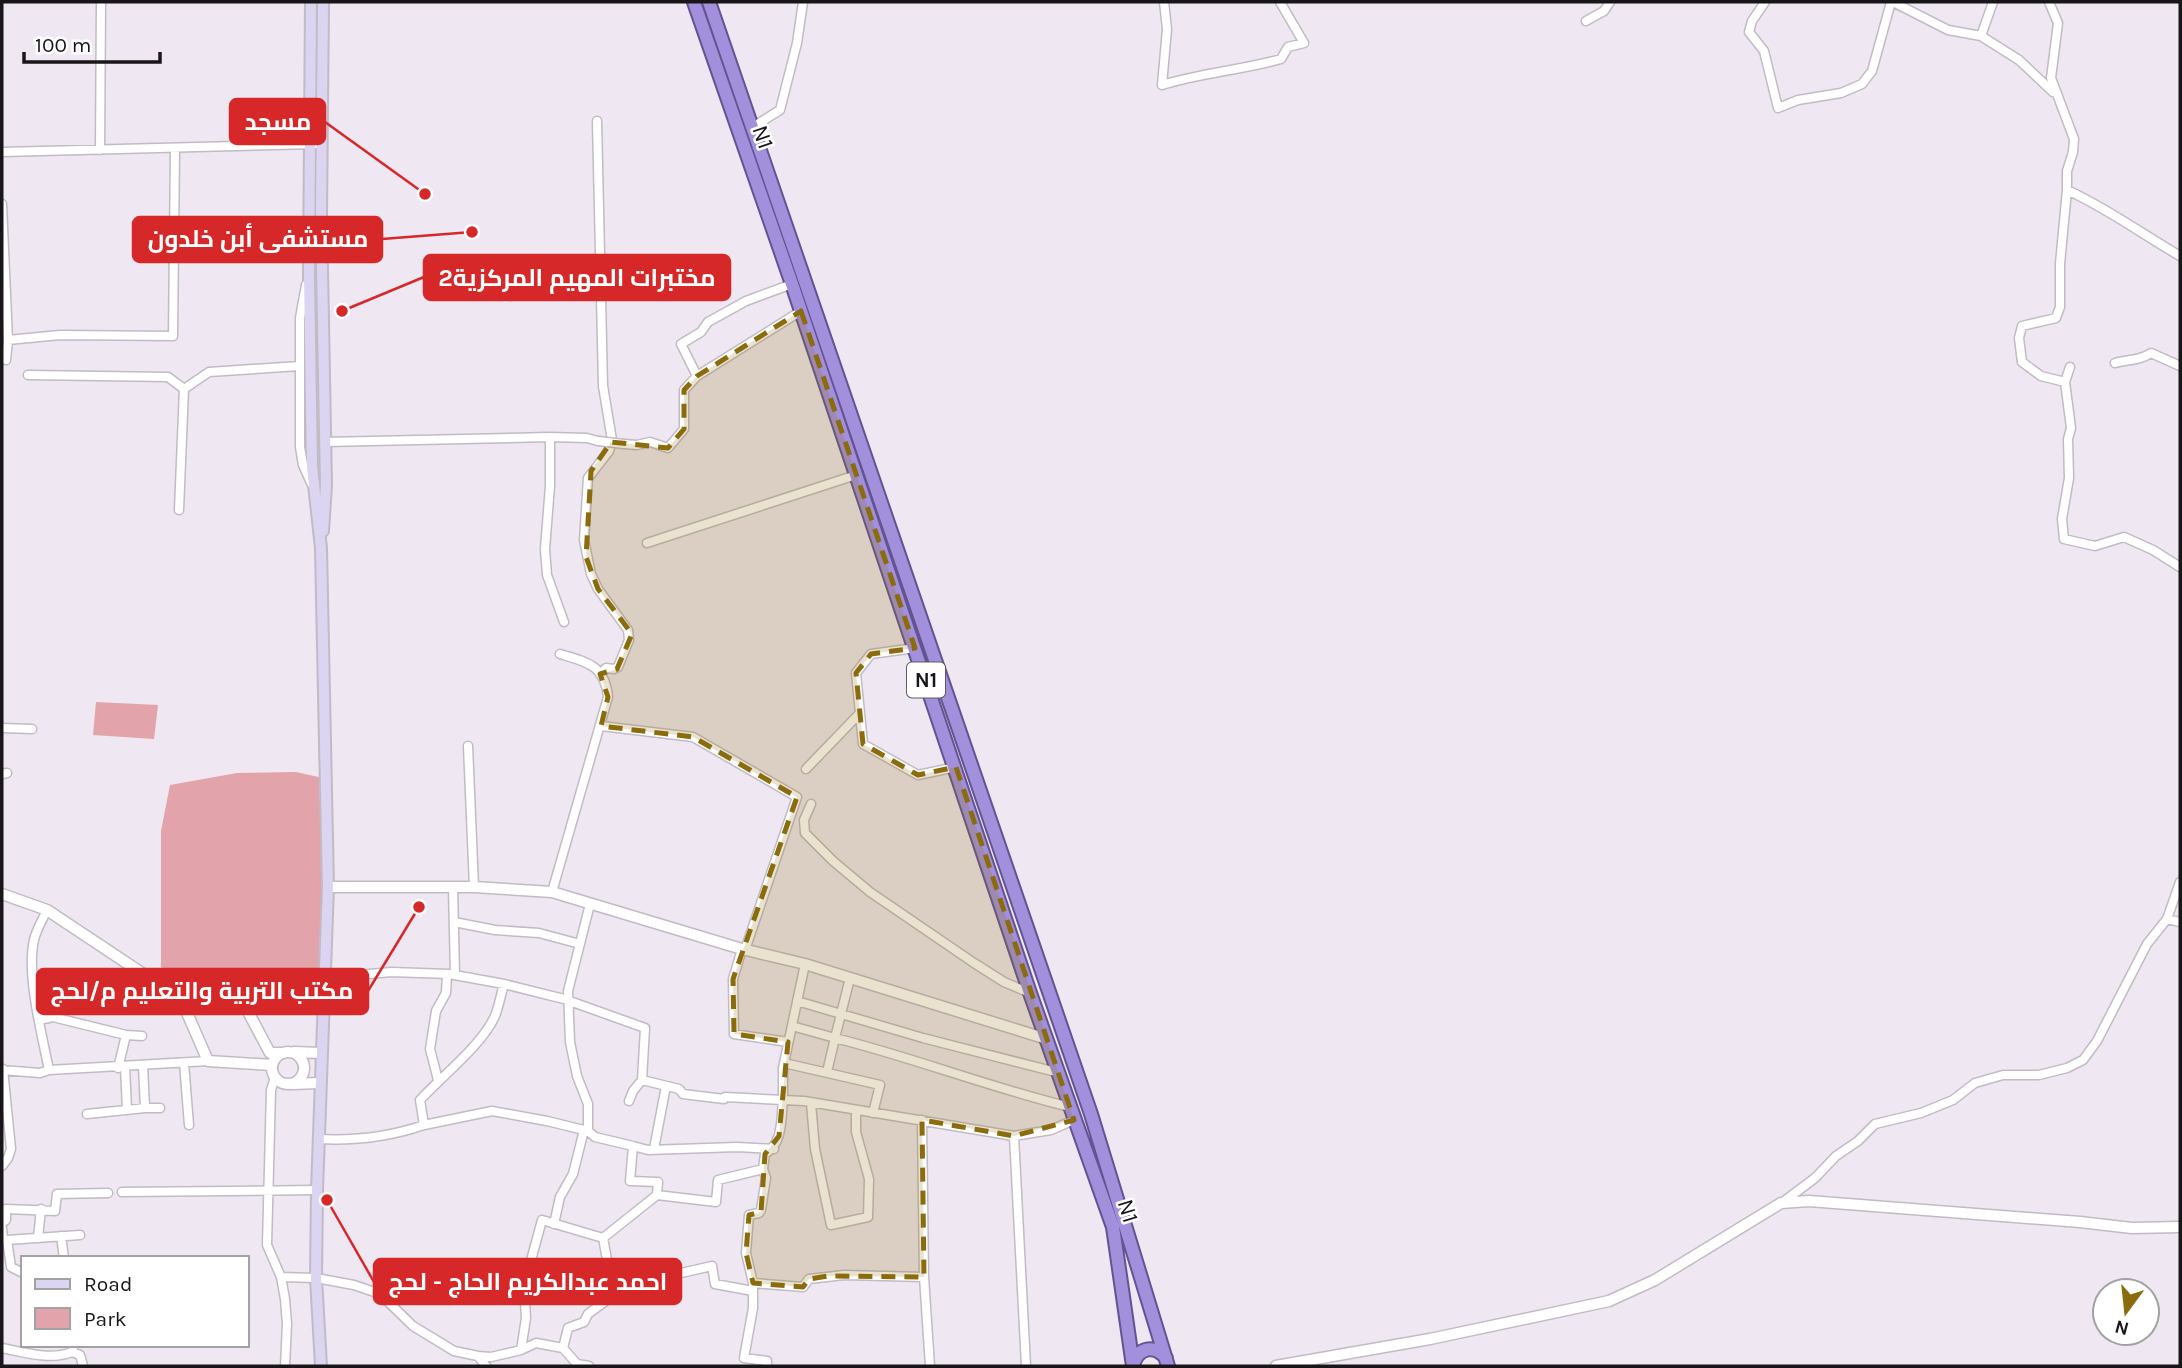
<svg xmlns="http://www.w3.org/2000/svg" width="2182" height="1368" viewBox="0 0 2182 1368" font-family="Karla,Cairo,sans-serif">
  <style>
    .green { fill: #e2a3ab }
    .lines { fill: none; stroke-linecap: round; stroke-linejoin: round }
    .minor-casing { stroke: #c2bbc4; stroke-width: 11 }
    .tertiary-casing { stroke: #c2bbc4; stroke-width: 13 }
    .secondary-casing { stroke: #c2bbc4; stroke-width: 14 }
    .trunk-casing { stroke: #635392; stroke-width: 16 }
    .minor { stroke: #fff; stroke-width: 8 }
    .tertiary { stroke: #fff; stroke-width: 10 }
    .secondary { stroke: #dcd5f2; stroke-width: 10 }
    .trunk { stroke: #a390dc; stroke-width: 12 }
    .minor-bridge-casing { stroke: #c2bbc4; stroke-width: 11; stroke-linecap: butt }
    .minor-bridge { stroke: #fff; stroke-width: 8 }
    .marked { fill: #8a6c0d; fill-opacity: 0.2; stroke: #8a6c0d; stroke-width: 5; stroke-dasharray: 14 9; stroke-linejoin: round }
    .labels { text-anchor: middle; dominant-baseline: central; stroke-width: 5; stroke-linejoin: round; paint-order: stroke }
    .shield { fill: #fff; stroke: #5d5c5e; stroke-width: 2 }
    .shield-label { font-size: 21px; font-weight: bold; fill: #181619 }
    .street-label { font-size: 23px; fill: #181619; stroke: #fff }
    .leader { fill: none; stroke: #d62828; stroke-width: 2.5 }
    .callout-dot { fill: #d62828; stroke: #fff; stroke-width: 2.5 }
    .callout { fill: #d62828; stroke: #d62828; stroke-width: 2.5 }
    .callout-label { font-size: 24px; text-anchor: middle; font-weight: bold; fill: #fff }
  </style>
  <rect width="100%" height="100%" fill="#efe7f1"/>
  <path class="green" d="M96,702L158,705L154,739L93,735Z
    M296,772L323,778L321,999L185,998L170,972L161,967V831L170,785L237,773Z"/>
  <g class="lines">
    <g class="minor-casing">
      <path id="minor" d="M1164,2L1167,29L1162,85C1201,73 1241,70 1281,59L1288,47L1304,43L1280,2
        M1765,2L1752,21L1749,32L1764,51L1778,108L1798,100L1841,93L1862,84L1872,71L1891,2
        M1893,2L1948,30L1981,36L2019,60L2053,92
        M2049,2L2058,23L2051,78L2074,139L2073,152L2067,171V190C2107,208 2142,234 2180,256
        M1586,21L1604,11L1610,2
        M1981,36L1993,2
        M597,121L603,386L612,440L609,451L588,478L584,540L591,574L598,589L628,630L629,640L618,667L614,669L606,668L600,674
        M751,128L780,110L797,43L803,2
        M100,150L101,2
        M2,152L315,144
        M2067,190L2060,264V307L2056,318L2022,326L2019,338L2022,362L2041,376L2065,382L2071,428L2068,439L2069,478L2062,519L2064,539L2095,546L2124,537L2153,550L2180,567
        M2,204L8,340L6,360
        M306,285L300,318V447L303,465L311,483
        M8,340L60,335L173,336L175,149
        M2115,363C2129,359 2139,361 2151,353L2180,366
        M28,375L168,377L184,389
        M697,376L681,344L701,332L708,322L746,301L792,284
        M2065,382L2070,367
        M550,437V486L545,549L547,575L564,622
        M325,442L550,437L587,438L598,441
        M624,444L637,445L650,442L668,448L684,429V390L697,376L801,311
        M179,510L184,389L209,372L299,366
        M647,543L856,475
        M915,648L871,654L856,673L863,744L918,775L956,767
        M601,726L693,737L797,797L745,950
        M2,728L32,729
        M468,746L474,887
        M806,769L860,713
        M2,774L7,773
        M811,804L804,820L805,833L833,861L870,892L974,963L1004,982L1030,993
        M453,888L455,975
        M552,892L608,697C605,665 587,662 560,654
        M590,904L568,991L570,1042L577,1076L588,1104V1131L595,1137L633,1146
        M47,910C43,919 36,930 34,940C26,974 42,1035 49,1070
        M2167,919L2180,922
        M454,922L495,930L539,933L580,944
        M742,949L733,979L734,1034L788,1042
        M805,964L783,1068V1100L804,1101L1014,1136L1051,1130L1074,1120
        M326,978L391,972L449,974L504,984L564,999L645,1028L642,1080L679,1089L683,1094L724,1099L725,1097L783,1100C781,1120 783,1143 765,1154L763,1169L766,1178L761,1210L759,1213L749,1215L746,1253L753,1283V1308L744,1358L767,1361V1366
        M850,978L835,1038C915,1058 991,1088 1070,1107
        M797,1001L923,1038L1060,1073
        M39,1020L53,1017L126,1035
        M792,1026L835,1038L827,1072
        M184,1063L189,1125
        M784,1063L880,1085L873,1113
        M125,1067L127,1110
        M118,1068L126,1035L142,1036
        M2,1070L40,1073L49,1070L208,1061
        M275,1077L271,1090L267,1245L281,1277L285,1299L287,1324L285,1366
        M438,1080L430,1049L436,1011L446,993L447,974
        M629,1101L633,1091L642,1080
        M811,1103L815,1149L831,1225L868,1217L869,1179L856,1132V1110
        M145,1108H160
        M87,1114L145,1108L143,1066
        M922,1120L924,1277L930,1366
        M424,1125L492,1111L547,1121L588,1131
        M1014,1136L1026,1366
        M318,1139C354,1141 389,1137 424,1125L420,1100C442,1076 482,1045 495,1016C499,1006 501,994 504,984
        M654,1149L666,1086
        M2,1166L8,1158L11,1149L3,1069
        M122,1192L317,1190
        M657,1195L716,1202L718,1180L763,1169
        M1783,1202L1815,1178L1836,1156L1858,1141L1875,1124L1921,1113L1953,1100L1975,1083L2003,1075H2039L2067,1068L2083,1060L2097,1041L2147,944L2167,919L2180,882
        M2,1223L6,1220V1209L55,1211L57,1194L108,1193
        M554,1224L560,1197L573,1174L584,1130
        M2,1228L3,1239L7,1240L11,1267L23,1273
        M61,1236L64,1258
        M38,1238L41,1209
        M603,1238L608,1265L619,1291L636,1289L668,1276L712,1266L715,1284L753,1291
        M7,1240L80,1235
        M281,1277L316,1278L354,1285L380,1294L413,1326L454,1351L478,1356L486,1366
        M753,1283L803,1287L809,1279L844,1275L924,1277
        M2,1348C23,1352 50,1361 72,1352L74,1345
        M563,1348L577,1364L589,1366
        M521,1350L536,1343L563,1348L568,1328L584,1322L588,1314L619,1291
        M72,1352L80,1355L83,1366
        M478,1356L491,1357L521,1350L526,1318L524,1286L542,1220L603,1238L657,1195L658,1182L630,1181L633,1146L648,1150L737,1147L774,1149"/>
    </g>
    <g class="tertiary-casing">
      <path id="tertiary" d="M328,887H474L552,892L742,949L805,964L1047,1039
        M2,894L47,910L181,999
        M294,1052L321,1053
        M272 1068a16 16 0 1 1 32 0a16 16 0 1 1-32 0Z
        M272,1065L208,1061L181,999L244,1004L270,1053H284
        M292,1084L319,1083
        M1276,1366L1430,1339L1609,1301L1655,1280L1781,1203L1809,1201L2080,1222L2132,1228L2180,1227"/>
    </g>
    <g class="secondary-casing">
      <path id="secondary" d="M311,2L309,275L312,467L321,548L328,887L317,1190L316,1278L321,1366
        M323,2L321,215L326,485L323,531"/>
    </g>
    <g class="trunk-casing">
      <path id="trunk" d="M694,2L792,284L1030,993L1113,1227L1133,1366
        M709,2L1091,1114L1168,1366
        M1133,1365C1138,1347 1155,1344 1166,1358"/>
    </g>
    <use href="#minor" class="minor"/>
    <use href="#tertiary" class="tertiary"/>
    <use href="#secondary" class="secondary"/>
    <use href="#trunk" class="trunk"/>
    <g class="minor-bridge-casing">
      <path id="minor-bridge" d="M598,441L624,444"/>
    </g>
    <use href="#minor-bridge" class="minor-bridge"/>
  </g>
  <path class="marked" d="M801,311L915,648L871,654L856,673L863,744L918,775L956,767L1074,1120L1014,1136L922,1120L924,1277L828,1276L809,1279L803,1287L753,1283L746,1253L749,1215L761,1212L765,1154L779,1136L788,1042L734,1034L733,979L797,797L693,737L601,726L608,697L600,674L617,669L632,634L598,589L586,557L591,471L611,442L668,448L684,429V390L697,376Z"/>
  <g class="labels">
    <rect class="shield" x="907" y="662.5" width="38" height="35" rx="5"/>
    <g class="shield-label">
      <text x="926" y="680">N1</text>
    </g>
    <g class="street-label">
      <text transform="translate(763 137) rotate(71)">N1</text>
      <text transform="translate(1128 1211) rotate(73)">N1</text>
    </g>
  </g>
  <path class="leader" d="M425 194L325 122M472 232L382 239M342 311L424 277M419 907L368 991M327 1200L374 1282"/>
  <g class="callout-dot">
    <circle cx="425" cy="194" r="7"/>
    <circle cx="472" cy="232" r="7"/>
    <circle cx="342" cy="311" r="7"/>
    <circle cx="419" cy="907" r="7"/>
    <circle cx="327" cy="1200" r="7"/>
  </g>
  <g class="callout">
    <rect x="230" y="99" width="95" height="45" rx="7"/>
    <rect x="133" y="217" width="249" height="45" rx="7"/>
    <rect x="424" y="255" width="306" height="45" rx="7"/>
    <rect x="37" y="969" width="331" height="45" rx="7"/>
    <rect x="374" y="1259" width="307" height="45" rx="7"/>
  </g>
  <g class="callout-label">
    <text x="278" y="130">مسجد</text>
    <text x="258" y="247">مستشفى أبن خلدون</text>
    <text x="577" y="286">مختبرات المهيم المركزية2</text>
    <text x="202" y="999">مكتب التربية والتعليم م/لحج</text>
    <text x="528" y="1290">احمد عبدالكريم الحاج - لحج</text>
  </g>
  <rect width="2182" height="1368" fill="none" stroke="#181619" stroke-width="7"/>
  <rect x="21" y="1256" width="228" height="91" fill="#ffffff" stroke="#a3a2a3" stroke-width="2"/>
  <rect x="35" y="1279" width="35" height="10" fill="#dcd5f2" stroke="#a3a2a3" stroke-width="2"/>
  <text x="84" y="1291" font-size="21" fill="#181619">Road</text>
  <rect x="35" y="1308" width="35" height="21" fill="#e2a3ab" stroke="#a3a2a3" stroke-width="2"/>
  <text x="84" y="1326" font-size="21" fill="#181619">Park</text>
  <g transform="translate(2126 1312) rotate(195)"><circle r="33" fill="#ffffff" stroke="#a3a2a3" stroke-width="2"/>
  <path d="M0-5L12 26L0 18L-12 26Z" fill="#8a6c0d"/>
  <text y="-10" font-size="19" font-weight="bold" text-anchor="middle" fill="#181619">N</text>
  </g>
  <path d="M24 52v10h136v-10" fill="none" stroke="#181619" stroke-width="3.5"/>
  <text x="35" y="52" font-size="21" fill="#181619" stroke="#ffffff" stroke-width="5" paint-order="stroke">100 m</text>
</svg>
